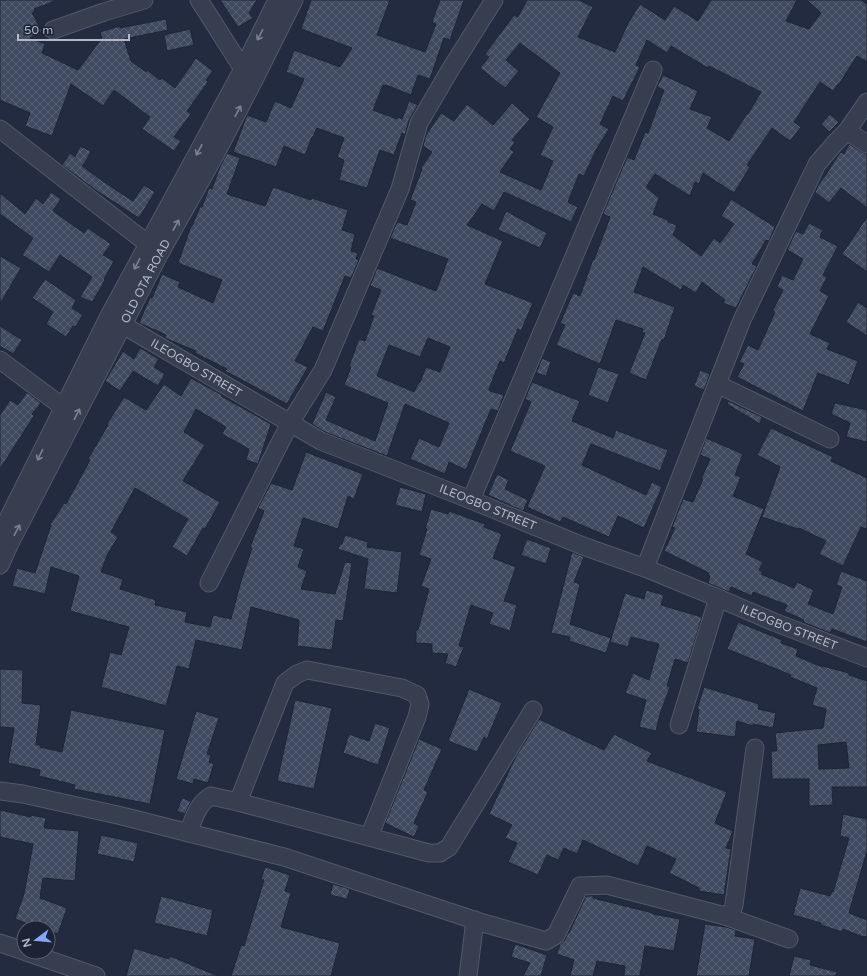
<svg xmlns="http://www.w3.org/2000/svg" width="867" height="976" viewBox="0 0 867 976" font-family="'Varela Round',sans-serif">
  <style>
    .building { fill: url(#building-cross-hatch); stroke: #1e2536; fill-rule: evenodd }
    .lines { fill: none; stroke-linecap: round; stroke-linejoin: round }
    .minor-casing { stroke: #52596a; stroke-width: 19 }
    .minor { stroke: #373e4f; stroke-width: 17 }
    .oneway { stroke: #7b8293 }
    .labels { text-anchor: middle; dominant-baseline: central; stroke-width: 3; stroke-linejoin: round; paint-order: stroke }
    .street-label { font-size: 12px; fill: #b3b9ca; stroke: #1c2334 }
  </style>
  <defs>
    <pattern id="building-cross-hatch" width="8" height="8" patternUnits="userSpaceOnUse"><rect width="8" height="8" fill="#3f495f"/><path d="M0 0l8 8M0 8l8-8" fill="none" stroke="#586175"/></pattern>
  </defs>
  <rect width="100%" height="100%" fill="#232b40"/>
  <path class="building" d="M0,0H55V1L34,9L35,11L32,13L42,31L30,38L45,44L42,53L78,70L102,38L100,32L120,26V28L166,19L168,30L124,39L131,61L146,72L147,70L160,80L162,78L175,88L196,58L213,71L206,80L208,82L187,111L191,114L174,137L181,141L174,151L142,129L150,117L114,90L103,106L71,84L52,136L25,126L30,113L0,100Z
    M220,0H257L249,13L253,18L238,27Z
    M311,0H390L377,35L425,52L436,24L432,22L440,0H464L450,40L444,38L430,79L418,75L411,95L386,85V86L383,85L373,110L397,119L398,117L402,119L409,101L418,105L409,120L405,135L402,133L394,155L380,150L367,188L339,180L344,160L337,157L344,138L317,128L313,137H312L305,155L284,146L276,167L233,152L247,115L266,122L275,101L291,108L304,79L286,72L294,50L340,67L352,48L301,29Z
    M527,0H579L593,7L578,37L615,52L628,23L640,4L665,20L674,6L698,21L711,0H797L786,21L809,29L821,13L807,0H861L867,4V62L857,56L839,84H838L833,91L820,82L794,122L801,127L790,141L772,128L747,165L750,167L734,193L703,173L699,184L695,182L690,196L655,174L646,187L659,198L653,214L668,220V222L677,225L673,235L701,256L714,238L720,243L734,224L721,216L731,199L775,227L769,241L766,240L752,264L757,266L736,308L723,303L725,300L702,282L696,293L683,285L681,290L643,267L634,292L675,307L664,340L662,339L646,380L629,373L645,333L642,332L643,329L616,320L600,364L556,345L565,325L560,323L573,293L580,296L593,259L594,260L610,217L603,214L627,157L634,160L645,132L648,133L664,90L657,87L663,75L698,91L690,109L712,117L707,128L729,141L747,114H748L761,92L709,66L708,68L671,46L667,53L647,40L636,65L640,67L623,101L613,96L600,124L609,129L596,150L584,176L579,174L568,202L578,207L571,222L504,192L494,211L482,204L467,225L503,241L485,284L533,303L521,331L518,329L504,363L500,361L489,389L490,391L504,395L498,411L491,409L466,470L449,462L445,474L410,459L419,438L439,447L449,423L405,404L387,456L325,432L312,424L326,392L336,397L326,420L375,441L388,403L344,385L351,367L349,366L359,339L365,341L374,316L371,315L381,290L370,286L377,268L436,291L448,259L390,238L397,222L407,225L416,202L410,200L422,169L421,168L432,152L423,146L426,135L441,113L454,121L467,104L493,125L512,103L530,119L512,140L515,142L510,149L514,152L500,172L541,190L553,161L540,155L553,127L536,117L560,73L520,43L506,60L519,71L505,88L480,68L489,57L485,54L514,15L518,17ZM428,338L450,347L440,372L426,367L420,382H419L414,392L377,376L389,345L420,357Z
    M190,29L194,45L167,51L164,35Z
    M830,114L839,122L829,132L821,124Z
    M849,144L862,152L867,154V208L841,188L829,203L815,192L819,184L827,173L839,154L841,152L844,154Z
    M80,146L91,151L86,161L82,166L104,182L133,201L144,185L155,192L139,218L97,191L62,165L70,153L75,157Z
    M227,153L240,158L227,194L265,206L273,187L311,200L312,198L348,210L342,230L355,234L351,251L358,253L356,259L359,260L351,278L345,276L323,331L313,327L295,361L308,367L287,404L225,371L227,369L195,353L196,351L167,339L165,338L166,335L139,323L150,297L152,298L162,274L180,282L178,287L213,303L222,280L178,263L191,226H192L200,207H202L209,188L212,189L219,169Z
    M51,192L61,199L53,211L84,233L88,228L111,244L103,255L114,261L104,279H105L102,286L92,302L80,297L92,277L60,255L49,272L22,255L33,238L0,214V193L25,214L36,198L43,204Z
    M506,211L547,233L540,248L498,230Z
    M867,217V272L842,254Z
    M809,223L823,230L820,237L838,246L823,275L827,277L820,291L829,296L810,334L830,343L827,349L858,361L849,385L818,373L803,411L737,377L744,364L739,362L748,345L758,350L775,312L773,310L783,290L777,287L782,275L793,280L803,259L787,250L796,231L803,234Z
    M0,256L21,268L0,304Z
    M45,279L76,300L72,308L83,315L75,327L73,326L66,337L46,324L53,312L32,298Z
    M858,302L867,308V336L846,322Z
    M0,326L22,340L13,354L0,346Z
    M140,348L159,359L154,367L165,374L158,386L133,371L120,391L105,381L123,351L134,359Z
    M542,358L551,362L546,376L536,373Z
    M598,367L619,374L608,403L588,395Z
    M700,370L710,374L704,390L694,386Z
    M191,378L222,395L221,396L271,424L258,464L246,460L249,449L222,434L226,427L196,409L184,432L205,445L183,481L220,502L205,529L203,528L187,556L172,547L188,519L135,488L111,532L118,537L107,555L101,572L123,579L120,589L156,600L155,605L187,612L185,622L210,627L213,615L231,619L241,581L252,548L250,547L264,511L258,508L271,483L292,490L306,452L363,474L354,499L348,496L338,529L303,518L294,546L304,549L298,567L307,571L301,589L335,594L345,562L352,563L343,621L336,620L332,650L297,646L299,620L251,607L242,650L196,640L189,669L177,666L166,706L101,687L110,652L121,655L129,627L70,611L79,576L51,567L45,594L12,586L17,568L35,573L51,525H50L64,503L66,504L90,460L88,459L108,425L107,424L124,397L146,410L164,384L181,396Z
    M532,382L580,401L572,421L613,438L616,430L668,450L660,471L591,444L582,465L646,495L652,482L662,487L644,528L618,516L609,537L563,517L560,522L527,507L545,466L510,451L531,402L525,399Z
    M27,392L41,403L32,414L34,416L0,469V415L10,400L18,405Z
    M728,401L762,417L760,424L727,404Z
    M835,403L867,410V442L846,437L850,423L831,414Z
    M771,428L833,457L831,461L867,478V529L861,527L843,566L819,554L826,541L799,528L798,529L762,517L780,467L757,455Z
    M706,438L743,454L735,475L741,477L733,496L764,509L746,554L763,562L759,570L763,572L761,574L794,588L797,582L814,590L808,604L833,614L842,587L836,585L841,571L867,581V642L832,629L830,633L803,622L804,620L784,611L787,605L753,592L752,596L731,587L729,592L708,583L710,576L708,575L709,573L664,551L675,528L672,527L683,499L693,502L703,479H701L710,459L700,455Z
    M497,474L509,480L505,489L528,500L523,511L488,495Z
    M400,487L426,494L422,512L395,505Z
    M431,509L448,514L449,511L485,524L484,527L502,534L493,558L516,567L504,601L517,605L510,631L489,624L493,613L471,605L459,646L464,647L456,667L445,663L448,654L432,653V644L416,643V630H418L429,589L421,586L431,559L419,555L427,529H425Z
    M345,535L368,542L367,547L402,552L397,593L364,589L368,559L338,549L340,544H342Z
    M527,539L551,548L546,564L521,555Z
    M572,552L584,557L574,582L580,584L570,624L611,638L606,653L569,641L570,637L551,633Z
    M646,590L664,595L661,605L702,617L688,663L675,659L667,686L670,687L660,714L656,731L639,727L646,700L625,693L633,673L649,680L659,644L631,637L628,647L610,642L625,593L644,599Z
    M738,622L782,640L781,643L798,649L796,656L822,667L823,666L849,673V675L867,681V787H832L833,805L809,806V779H772L771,751H777L775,733L823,728L826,709L812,705L817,688L790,677L791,675L727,649ZM846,742L849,768L819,769L818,745Z
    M0,669L23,670L22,703L41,705L36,745H41L40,747L62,752L71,710L165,730L150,804L74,789L75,785L39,776L40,770L8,763L14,728L0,727Z
    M704,687L759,704L758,709L776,713L773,728L753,724V726L737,721L735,737L696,732L699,709H697Z
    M469,689L502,703L487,739L484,737L477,752L448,741Z
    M295,700L332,708L314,789L277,781Z
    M196,711L219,718L207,754L211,755L209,762L214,764L208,783L194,779L193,784L176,779Z
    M539,719L604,750L614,734L652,753L647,761L727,792L715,823L733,831L726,848L731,849L724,895L699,891V888L669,873L676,859L647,846L638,866L583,840L577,854L564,848L558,860L547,855L538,875L508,862L517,843L505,838L512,825L489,814L515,758Z
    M375,723L390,728L378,765L343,753L349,734L369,741Z
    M419,739L442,749L424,790L428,792L414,823L419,826L414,837L385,823Z
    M182,798L191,801L185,814L177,811Z
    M0,810L31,817V815L46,818L44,828L79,831L75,881L43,878L40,898L67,908L58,934L48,931V928H40L15,919L24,894L33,844L0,837Z
    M843,814L867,819V851L849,913L867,920V937L863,936V937L843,929L842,932L821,925V923L793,915L800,888L830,896L832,891L833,892L849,838L840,836Z
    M101,835L138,843L134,862L97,854Z
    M265,867L290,875L285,891L291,893L281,927L340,943L331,976H231L241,945L244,946L264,880L261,879Z
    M333,884L350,889L347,899L330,895Z
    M161,896L213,910L207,936L154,923Z
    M586,896H593V898L653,913V914L680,919L674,951L645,946L640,976H624L625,966L597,961L593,976H570L574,960L557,954L560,944L565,940L568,933H569Z
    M705,924L726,927L736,930L735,936L755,939L749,976H696Z
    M515,944L547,955L541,976H523L530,963L511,957Z
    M134,948L169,959L170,956L218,976H126Z
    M794,956L811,960L810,965L837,972L836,976H789Z"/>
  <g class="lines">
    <g class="minor-casing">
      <g id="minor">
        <path d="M199,0L243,69"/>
        <path d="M53,30L104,12L144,0"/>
        <path d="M0,129L148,244"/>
        <path d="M847,131L867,144"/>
        <path id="s1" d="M123,325L290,423L321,441L471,500L583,546L645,568L718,598L774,622L867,658"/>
        <path d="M0,360L63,407"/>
        <path d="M717,384L830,439"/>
        <path d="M471,500L653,70"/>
        <path d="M0,535L109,316L243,69L277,0"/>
        <path id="s2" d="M0,565L9,545L160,253L215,155L254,80L294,0"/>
        <path d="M645,568L742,320L817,164L835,143L847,131L867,102"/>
        <path d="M209,583L290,423L323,370L400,189L419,123L450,70L494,0"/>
        <path d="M679,725L718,598"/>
        <path d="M0,791L23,794L122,816L284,857L483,923L546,941L556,935L580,886L607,885L725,916L789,939"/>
        <path d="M238,802L285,683L297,674L307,670L402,688L417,695L420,704L417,717L369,837"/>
        <path d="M188,833C194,819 197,804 211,796L238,802L429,853H440L449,847L533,710"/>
        <path d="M725,916L732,911L734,905L755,748"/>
        <path d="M0,943L24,951"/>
        <path d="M26,952L96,976"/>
        <path d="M468,976L475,920"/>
      </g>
    </g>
    <use href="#minor" class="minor"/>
  </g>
  <defs><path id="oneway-shaft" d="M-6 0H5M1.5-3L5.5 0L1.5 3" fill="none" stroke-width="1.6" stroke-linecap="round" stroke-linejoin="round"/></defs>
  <g class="oneway">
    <use href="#oneway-shaft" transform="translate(260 35) rotate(117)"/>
    <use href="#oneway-shaft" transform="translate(238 111) rotate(-62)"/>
    <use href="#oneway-shaft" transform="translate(199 150) rotate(119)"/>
    <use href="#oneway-shaft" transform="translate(176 225) rotate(-61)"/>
    <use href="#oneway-shaft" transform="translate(137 264) rotate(118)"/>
    <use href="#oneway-shaft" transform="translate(77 414) rotate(-63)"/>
    <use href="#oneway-shaft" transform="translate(40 455) rotate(116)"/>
    <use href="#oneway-shaft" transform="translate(17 530) rotate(-62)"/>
  </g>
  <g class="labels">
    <g class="street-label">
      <text stroke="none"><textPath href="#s2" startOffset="319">OLD OTA ROAD</textPath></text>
      <text stroke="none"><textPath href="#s1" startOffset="85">ILEOGBO STREET</textPath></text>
      <text stroke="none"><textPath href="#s1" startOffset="409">ILEOGBO STREET</textPath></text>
      <text stroke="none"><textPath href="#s1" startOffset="733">ILEOGBO STREET</textPath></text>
    </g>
  </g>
  <g transform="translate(36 940) rotate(254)"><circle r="19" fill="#1c2334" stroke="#585f70"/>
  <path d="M0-3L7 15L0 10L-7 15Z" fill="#85a4fd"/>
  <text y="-6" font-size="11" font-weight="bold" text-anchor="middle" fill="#b3b9ca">N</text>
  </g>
  <path d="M18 34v6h111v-6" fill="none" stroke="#b3b9ca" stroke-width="2"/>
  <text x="24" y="34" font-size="12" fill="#b3b9ca" stroke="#1c2334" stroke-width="3" paint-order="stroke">50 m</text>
</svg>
